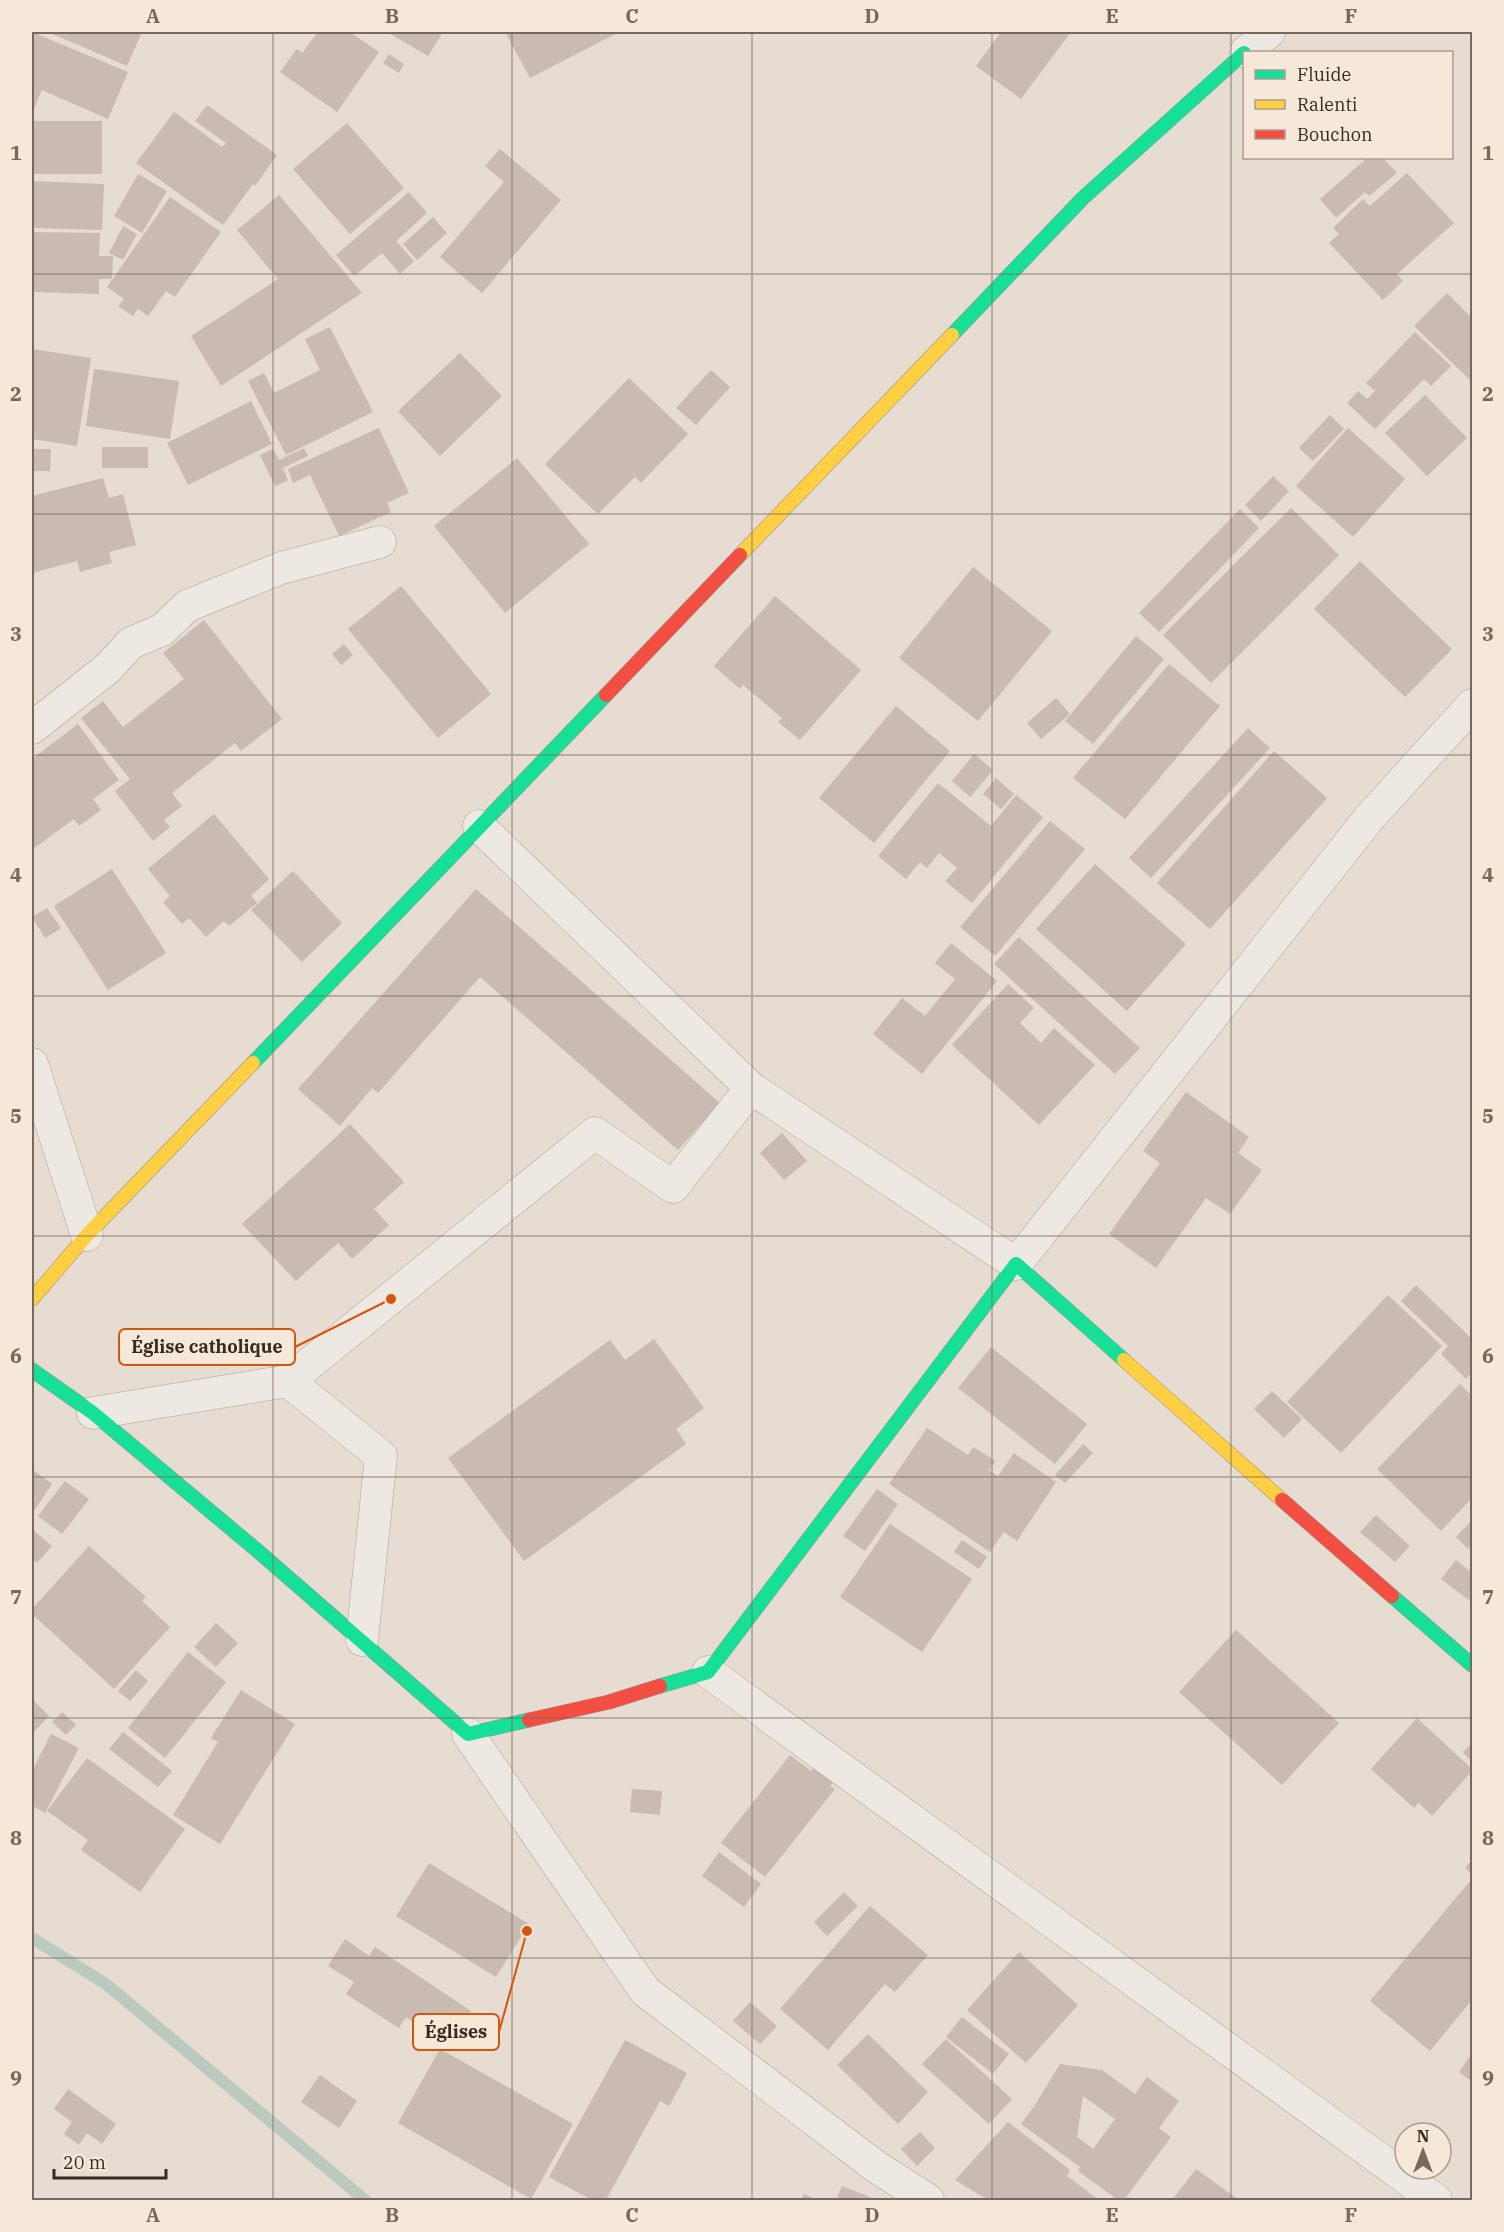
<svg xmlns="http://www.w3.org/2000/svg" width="1504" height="2232" viewBox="0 0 1504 2232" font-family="'IBM Plex Serif',serif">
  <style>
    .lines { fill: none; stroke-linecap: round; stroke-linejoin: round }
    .stream { stroke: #bbcabe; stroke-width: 12 }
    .building { fill: #c9bab2; fill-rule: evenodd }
    .street-casing { stroke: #aba199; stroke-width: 33 }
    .fast-casing { stroke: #9b918a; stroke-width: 15 }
    .slow-casing { stroke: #9b918a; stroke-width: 15 }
    .jam-casing { stroke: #9b918a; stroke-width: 15 }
    .street { stroke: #eee8e2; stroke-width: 32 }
    .fast { stroke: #16e098; stroke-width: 14 }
    .slow { stroke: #ffcf43; stroke-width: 14 }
    .jam { stroke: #f24e42; stroke-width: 14 }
    .grid { fill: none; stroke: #76685f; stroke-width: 1.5; stroke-opacity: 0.55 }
    .leader { fill: none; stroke: #d7540e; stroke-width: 2 }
    .callout-dot { fill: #d7540e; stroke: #f5e8d8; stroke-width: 2 }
    .callout { fill: #f5e8d8; stroke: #d7540e; stroke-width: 2 }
    .callout-label { font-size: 18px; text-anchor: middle; font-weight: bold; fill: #3a2921 }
    .neatline { fill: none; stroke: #76685f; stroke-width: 2 }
    .grid-label { font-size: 20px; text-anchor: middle; font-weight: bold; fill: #76685f }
  </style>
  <rect width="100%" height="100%" fill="#e6dcd1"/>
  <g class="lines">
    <path class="stream" d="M32,1938L106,1984L365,2200"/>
  </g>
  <path class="building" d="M32,32L128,72L108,119L42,90L32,114Z
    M48,32H142L127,66Z
    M318,32H350L379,52L337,112L280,72L297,49L302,53Z
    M387,32H443L428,56Z
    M505,32H619L530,78Z
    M1001,32H1071L1021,99L976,66Z
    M389,54L404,64L399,73L383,63Z
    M207,105L277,155L255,186L253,184L223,225L136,163L174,112L222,147L226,143L195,121Z
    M32,121H102V174H32Z
    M347,123L404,188L350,234L293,169Z
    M500,149L561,200L482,293L440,257L504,182L485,166Z
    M1367,158H1383L1397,173L1369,196L1365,192L1336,218L1320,199Z
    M1407,173L1454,223L1397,274L1403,281L1383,300L1329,243L1339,234L1333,228L1363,199L1370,206Z
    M138,174L167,191L142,233L114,216Z
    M32,181L104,184L102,230L32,228Z
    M409,192L427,213L396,241L414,261L400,274L382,253L354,276L336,255Z
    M279,195L362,293L221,386L191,336L278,279L237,230Z
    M170,197L221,232L175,297L166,291L148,316L138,309L133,316L118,306L124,299L107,287Z
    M433,217L447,233L417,260L403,244Z
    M123,226L137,234L123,260L109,253Z
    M32,232L100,233L99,256H113L112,279H99V294L32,292Z
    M1447,293L1472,318V382L1414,326Z
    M330,327L373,412L286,455L248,381L264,373L274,393L320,370L305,339Z
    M1415,332L1451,366L1431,386L1424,379L1375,429L1347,403L1358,391L1367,399L1375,391L1366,383Z
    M32,349L91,358L77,446L32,439Z
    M460,353L502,396L440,456L398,411Z
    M94,369L179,381L170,439L86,426Z
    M711,370L730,387L696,425L676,408Z
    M629,378L688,434L641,483L635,477L598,514L545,464Z
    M1425,395L1467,438L1427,476L1385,433Z
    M251,401L272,444L188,485L167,443Z
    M1330,415L1344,429L1313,461L1299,448Z
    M379,428L409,493L387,503L391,512L339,536L310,475L293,483L288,469Z
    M1348,428L1405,479L1353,537L1296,486Z
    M102,447H148V468H102Z
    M304,448L308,456L283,468L288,480L275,486L260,455L273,449L279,460Z
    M32,449H51L50,471H32Z
    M517,458L589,544L505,613L434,526Z
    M1273,476L1289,491L1261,521L1245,505Z
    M103,478L109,498L123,494L136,545L109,552L112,563L80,572L77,561L32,573V496Z
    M1291,508L1339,555L1211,683L1163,635Z
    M1240,509L1259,528L1159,632L1139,613Z
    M1360,561L1452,649L1405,697L1314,609Z
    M973,567L1052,631L978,721L899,658Z
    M401,586L491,694L438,738L348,629Z
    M775,596L861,670L800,740L778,722L782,718L743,685L740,689L714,666Z
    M204,620L282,719L241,751L235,743L172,793L182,806L164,820L170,827L153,841L115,791L130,779L81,718L103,701L123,727L184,679L163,653Z
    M1136,636L1164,659L1093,744L1065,721Z
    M344,644L353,655L341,665L332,654Z
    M1169,664L1220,706L1125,819L1073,778Z
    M1056,698L1070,714L1041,739L1027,723Z
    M896,706L950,751L874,843L819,798Z
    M78,724L119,780L93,799L101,810L79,826L74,819L33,849L32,759Z
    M1248,728L1270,748L1151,878L1129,858Z
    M1274,751L1327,798L1210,929L1157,883Z
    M974,754L993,770L970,797L952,781Z
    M996,778L1014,794L1001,809L983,794Z
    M938,783L991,826L1016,795L1043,817L972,903L945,881L957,868L939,853L927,868L920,862L906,879L878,856Z
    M214,814L269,879L251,896L257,903L229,926L224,921L206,937L189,918L182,924L163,902L170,896L148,869Z
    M1050,821L1085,849L995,956L960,927Z
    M1095,864L1186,944L1127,1011L1036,929Z
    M112,869L166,953L108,990L54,906Z
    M293,871L342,923L302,962L251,910Z
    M476,889L720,1103L678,1150L480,977L378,1093L372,1088L340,1126L298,1089Z
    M47,908L61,928L45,938L32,917Z
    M1019,937L1140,1048L1115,1074L994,964Z
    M951,943L997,981L922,1074L873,1034L902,998L925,1016L955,979L935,963Z
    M1008,984L1034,1008L1020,1023L1041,1043L1054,1028L1095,1065L1039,1125L952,1045Z
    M1186,1092L1249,1137L1238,1153L1262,1170L1230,1214L1206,1198L1156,1268L1109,1234L1160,1163L1143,1151Z
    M350,1124L404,1182L374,1209L389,1225L352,1259L338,1243L296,1281L242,1224Z
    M782,1133L807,1161L784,1180L760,1153Z
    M1416,1285L1472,1339V1372L1466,1379L1441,1354L1448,1346L1401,1301Z
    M1388,1295L1442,1346L1341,1453L1287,1402Z
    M654,1339L704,1408L676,1429L686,1444L524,1561L448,1458L610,1340L625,1360Z
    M991,1347L1087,1424L1055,1464L958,1388Z
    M1460,1384L1472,1396V1498L1441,1531L1377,1469Z
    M1272,1391L1302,1419L1284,1438L1254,1409Z
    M927,1428L968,1455L973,1447L996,1461L989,1470L998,1476L1014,1453L1056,1482L1017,1541L1004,1532L990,1552L889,1484Z
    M1083,1444L1093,1453L1065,1483L1055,1475Z
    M32,1469L52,1484L32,1514Z
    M65,1481L89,1499L62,1534L38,1516Z
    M877,1489L898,1504L865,1551L843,1536Z
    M1376,1515L1410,1546L1395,1562L1360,1532Z
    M1472,1520V1544L1468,1549L1456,1537Z
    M890,1524L972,1579L922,1652L840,1597Z
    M32,1529L52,1546L37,1563L32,1558Z
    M962,1540L987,1557L979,1569L954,1552Z
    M89,1546L146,1597L142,1601L170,1627L114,1689L32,1614V1609Z
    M1456,1560L1472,1573V1598L1470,1601L1441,1579Z
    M216,1623L238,1643L216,1667L194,1647Z
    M1236,1630L1339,1723L1282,1785L1179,1692Z
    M188,1652L226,1682L165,1758L128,1728Z
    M136,1670L148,1681L130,1701L118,1691Z
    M241,1690L295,1724L220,1844L173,1815L218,1742L211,1738Z
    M32,1699L49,1716L32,1734Z
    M62,1712L76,1725L66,1735L52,1722Z
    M1417,1718L1472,1769V1771L1432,1816L1419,1803L1414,1808L1371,1769Z
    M123,1732L172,1771L158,1787L109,1749Z
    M51,1734L79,1748L45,1813L32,1806V1771Z
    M1472,1743V1762L1463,1752Z
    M790,1755L811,1771L818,1762L837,1777L830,1786L835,1789L765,1877L721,1843Z
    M87,1758L185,1829L140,1892L81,1850L88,1840L47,1811Z
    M632,1789L662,1791L660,1815L630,1812Z
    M719,1852L761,1884L744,1907L702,1876Z
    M1472,1859V1874L1465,1868Z
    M429,1863L529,1924L496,1977L396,1916Z
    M1470,1881L1472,1883V2000L1430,2051L1370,2001Z
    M844,1892L858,1906L827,1936L814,1922Z
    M870,1906L928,1955L895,1992L885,1984L828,2050L780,2009Z
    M345,1939L369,1956L375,1947L471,2011L448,2045L406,2017L399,2028L346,1994L354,1982L328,1966Z
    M1019,1952L1078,2005L1026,2063L967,2010Z
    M750,2002L777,2026L760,2044L733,2021Z
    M962,2017L1009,2054L993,2074L946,2037Z
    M868,2034L928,2092L898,2124L837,2065Z
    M946,2039L1012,2099L989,2124L922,2064Z
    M625,2040L687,2073L669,2106L660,2101L606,2200H592L549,2177Z
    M440,2049L573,2124L531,2199L398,2123Z
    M1472,2053V2082L1459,2072Z
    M1060,2064L1102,2070L1135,2094L1147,2077L1179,2101L1159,2128L1171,2137L1124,2200H1118L1078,2171L1080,2167L1021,2124L1035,2105ZM1083,2096L1115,2119L1093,2149L1077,2137Z
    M320,2075L357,2101L339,2128L301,2102Z
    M68,2089L116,2124L102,2144L87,2133L79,2145L64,2134L72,2122L54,2109Z
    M1008,2122L1070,2170L1067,2176L1099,2200H988L955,2180Z
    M920,2132L935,2148L917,2166L901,2149Z
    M1196,2169L1239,2200H1172Z
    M842,2186L877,2200H836Z
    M804,2194L817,2200H801Z"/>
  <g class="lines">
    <g class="street-casing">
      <path id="street" d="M1246,52L1269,32
        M32,728L108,668L131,643L162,630L187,606L281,568L380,542
        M479,826L751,1088L1016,1264L1370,817L1472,705
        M32,1064L87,1235
        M288,1381L595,1133L673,1187L751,1088
        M93,1413L288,1381L381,1456L362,1640
        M708,1672L1436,2200
        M468,1734L645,1991L875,2166L928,2200"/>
    </g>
    <g class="fast-casing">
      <path id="fast" d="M952,335L1083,198L1244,53
        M253,1063L606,695
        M32,1370L93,1413L259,1552L468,1734L529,1720
        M1392,1596L1472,1665
        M660,1686L708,1672L1016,1264L1124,1360"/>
    </g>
    <g class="slow-casing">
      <path id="slow" d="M740,555L952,335
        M32,1299L87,1235L253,1063
        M1124,1360L1282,1500"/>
    </g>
    <g class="jam-casing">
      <path id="jam" d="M606,695L740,555
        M1282,1500L1392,1596
        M529,1720L609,1702L660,1686"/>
    </g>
    <use href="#street" class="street"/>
    <use href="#fast" class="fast"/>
    <use href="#slow" class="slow"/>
    <use href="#jam" class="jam"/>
  </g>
  <path class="grid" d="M273,32V2200M512,32V2200M752,32V2200M992,32V2200M1231,32V2200M32,274H1472M32,514H1472M32,755H1472M32,996H1472M32,1236H1472M32,1477H1472M32,1718H1472M32,1958H1472"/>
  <path class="leader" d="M391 1299L295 1347M527 1931L499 2032"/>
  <g class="callout-dot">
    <circle cx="391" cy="1299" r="6"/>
    <circle cx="527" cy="1931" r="6"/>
  </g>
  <g class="callout">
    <rect x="119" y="1329" width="176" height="36" rx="6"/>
    <rect x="413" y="2014" width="86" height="36" rx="6"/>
  </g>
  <g class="callout-label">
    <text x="207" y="1353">Église catholique</text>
    <text x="456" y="2038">Églises</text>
  </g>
  <rect width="1504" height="2232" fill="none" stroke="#f5e8d8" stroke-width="66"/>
  <rect x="1243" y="51" width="210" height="108" fill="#f5e8d8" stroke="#aa9c8f" stroke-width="1.5"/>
  <rect x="1255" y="70" width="30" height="9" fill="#16e098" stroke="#aa9c8f" stroke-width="1.5"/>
  <text x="1297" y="81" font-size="18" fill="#3a2921">Fluide</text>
  <rect x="1255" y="100" width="30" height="9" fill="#ffcf43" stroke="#aa9c8f" stroke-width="1.5"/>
  <text x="1297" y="111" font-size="18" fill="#3a2921">Ralenti</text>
  <rect x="1255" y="130" width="30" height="9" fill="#f24e42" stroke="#aa9c8f" stroke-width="1.5"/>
  <text x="1297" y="141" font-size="18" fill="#3a2921">Bouchon</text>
  <g transform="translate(1423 2151)"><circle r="28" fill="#f5e8d8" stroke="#aa9c8f" stroke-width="1.5"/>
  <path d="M0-4.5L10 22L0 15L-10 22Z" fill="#76685f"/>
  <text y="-9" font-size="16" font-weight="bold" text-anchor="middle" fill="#3a2921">N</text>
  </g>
  <path d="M54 2169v9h112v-9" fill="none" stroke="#3a2921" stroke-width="3"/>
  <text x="63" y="2169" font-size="18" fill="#3a2921" stroke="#f5e8d8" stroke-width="4.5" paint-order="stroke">20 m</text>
  <rect x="33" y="33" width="1438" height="2166" class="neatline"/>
  <g class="grid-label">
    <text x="153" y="23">A</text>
    <text x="392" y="23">B</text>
    <text x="632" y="23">C</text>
    <text x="872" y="23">D</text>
    <text x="1112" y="23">E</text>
    <text x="1351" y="23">F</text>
    <text x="16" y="160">1</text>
    <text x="1488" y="160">1</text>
    <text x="16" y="401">2</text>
    <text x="1488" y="401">2</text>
    <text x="16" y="641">3</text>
    <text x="1488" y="641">3</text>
    <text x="16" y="882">4</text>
    <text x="1488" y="882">4</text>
    <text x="16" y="1123">5</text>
    <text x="1488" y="1123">5</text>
    <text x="16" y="1363">6</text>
    <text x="1488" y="1363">6</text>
    <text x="16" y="1604">7</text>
    <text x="1488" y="1604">7</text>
    <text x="16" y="1845">8</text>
    <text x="1488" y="1845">8</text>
    <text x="16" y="2085">9</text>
    <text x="1488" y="2085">9</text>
    <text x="153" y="2222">A</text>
    <text x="392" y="2222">B</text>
    <text x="632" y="2222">C</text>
    <text x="872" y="2222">D</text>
    <text x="1112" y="2222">E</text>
    <text x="1351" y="2222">F</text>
  </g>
</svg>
